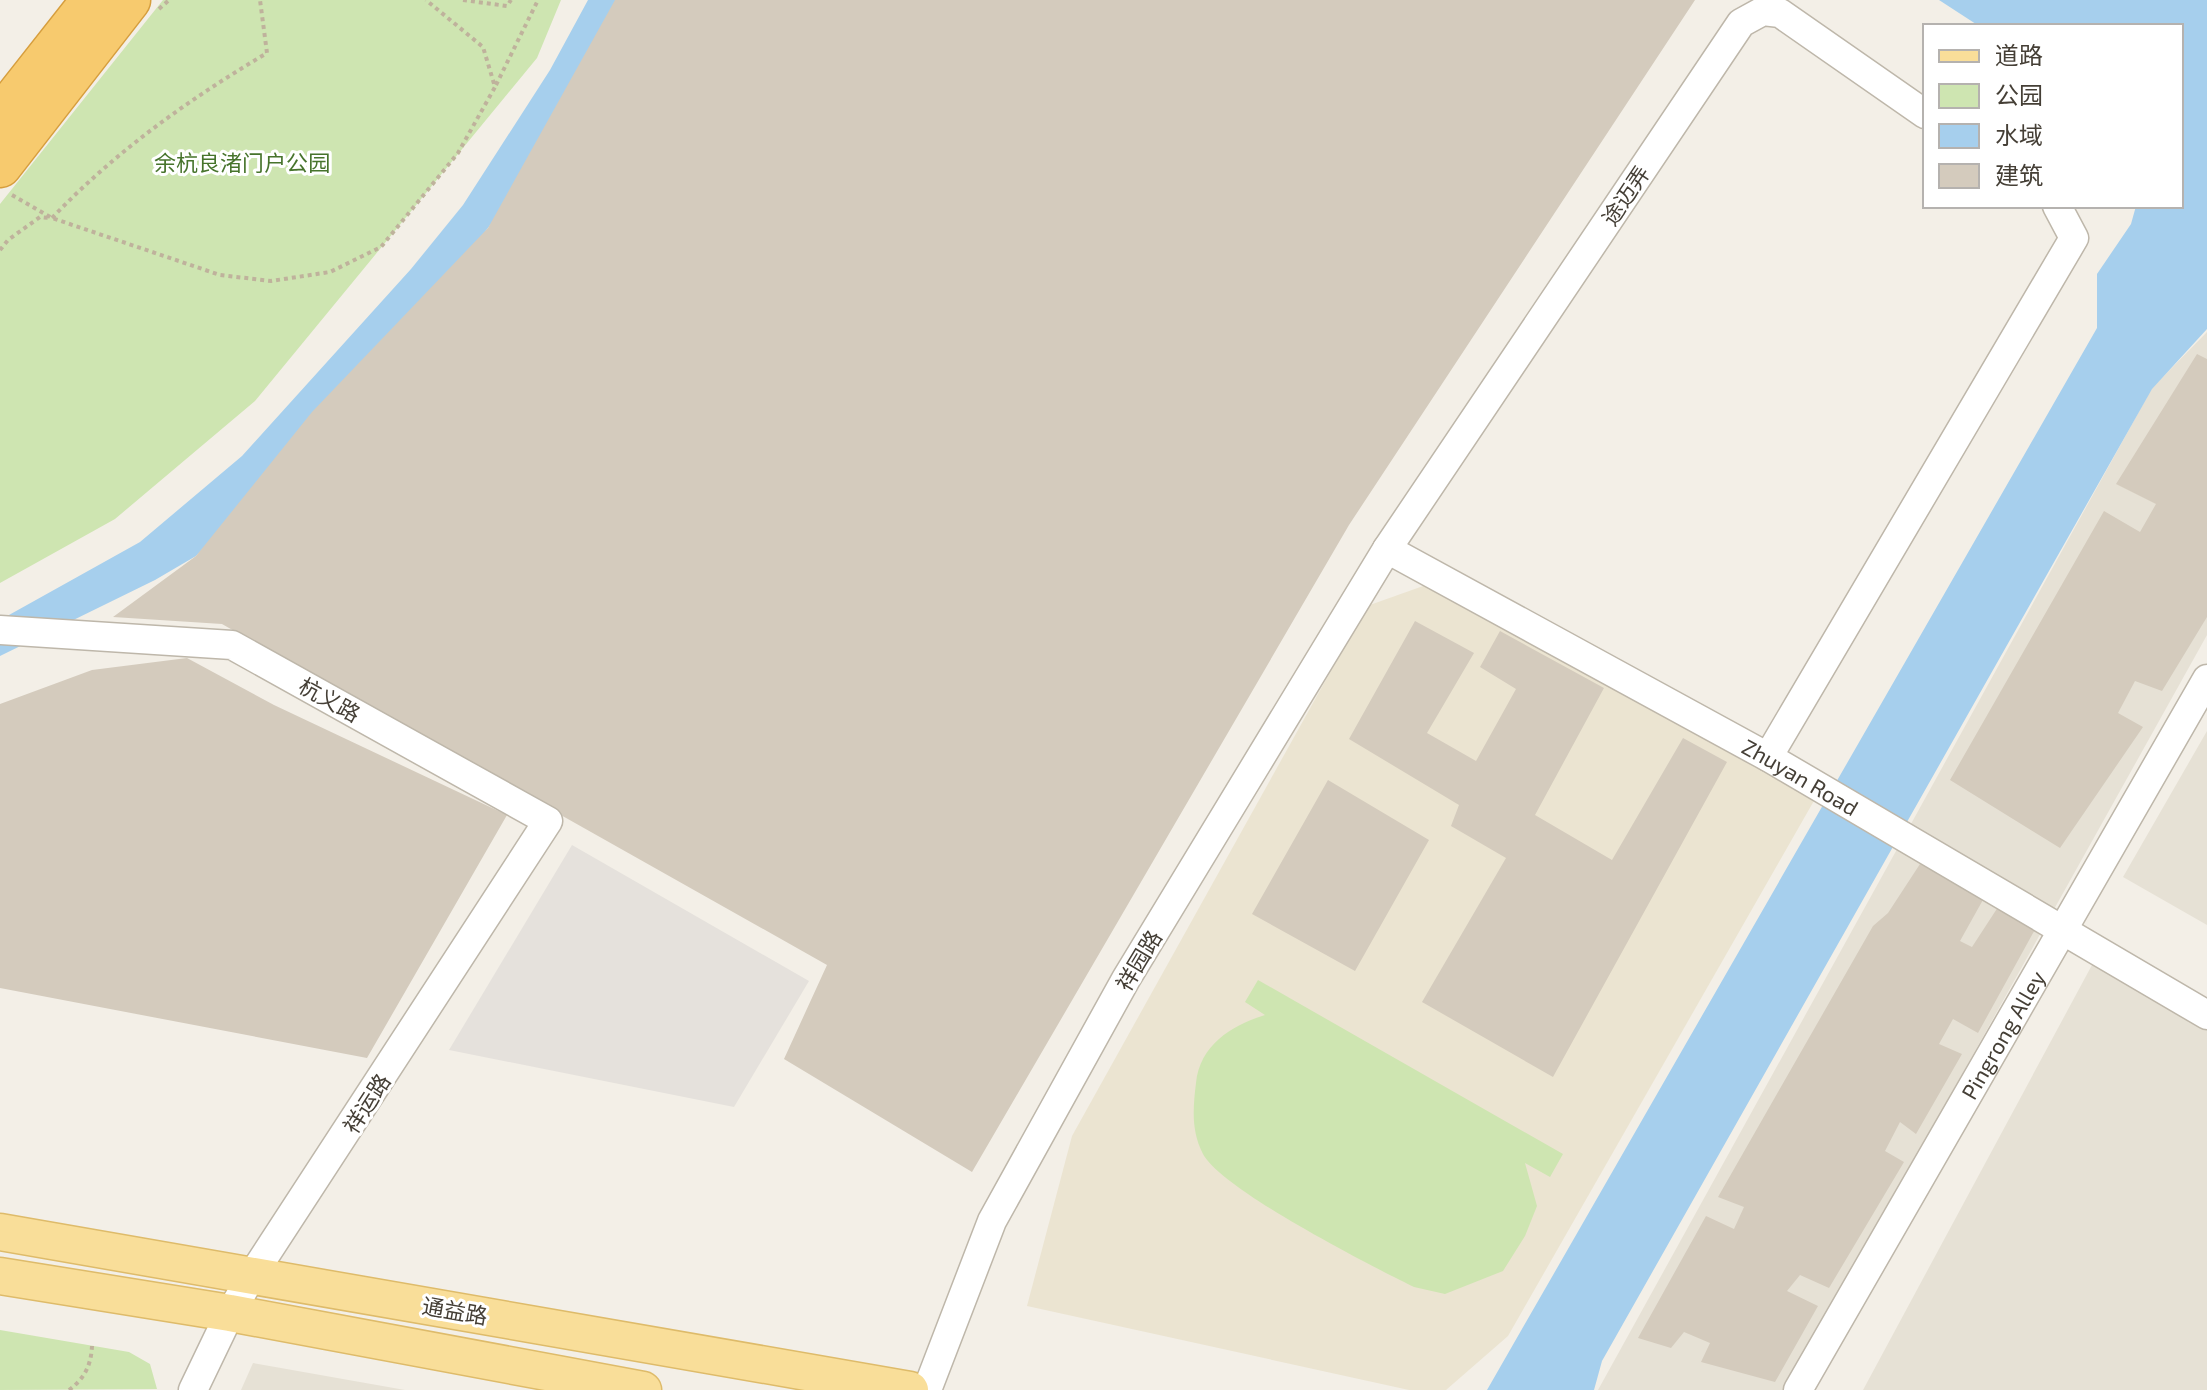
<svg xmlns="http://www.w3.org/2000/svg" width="2207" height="1390" viewBox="0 0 2207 1390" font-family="'Exo 2','Noto Sans SC',sans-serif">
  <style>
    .residential { fill: #e6e1d5 }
    .industrial { fill: #e5e1dc }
    .education { fill: #ebe4d1 }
    .green { fill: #cee5b1 }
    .water { fill: #a6cfed }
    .building { fill: #d4cbbd }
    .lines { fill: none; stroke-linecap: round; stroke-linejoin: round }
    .minor-casing { stroke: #beb7aa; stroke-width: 31 }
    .major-casing { stroke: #debb6a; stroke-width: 39 }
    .highway-casing { stroke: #d69e3e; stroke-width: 45 }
    .path { stroke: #bfb29c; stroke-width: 4; stroke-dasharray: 4 4; stroke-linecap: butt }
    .minor { stroke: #fff; stroke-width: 28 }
    .major { stroke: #f9de99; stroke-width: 36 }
    .highway { stroke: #f7ca6e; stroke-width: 42 }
    .labels { text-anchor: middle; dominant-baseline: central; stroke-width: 6; stroke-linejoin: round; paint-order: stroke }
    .park-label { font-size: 22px; fill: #47742c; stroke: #fff }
    .street-label { font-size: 22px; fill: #453f36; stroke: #fff }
  </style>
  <rect width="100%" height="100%" fill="#f3efe7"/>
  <path class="residential" d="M2207,332V635L1786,1390H1598L2152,388Z
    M2207,731V925L2123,877Z
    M2099,952L2207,1017V1390H1863Z
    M253,1363L405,1390H241Z"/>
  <path class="industrial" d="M572,845L809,981L734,1107L449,1050Z"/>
  <path class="education" d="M1426,585L1815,799L1508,1336L1446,1390H1409L1027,1306L1072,1136L1367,606Z"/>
  <path class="green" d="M163,0H561L537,58L255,401L115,519L0,583V204Z
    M1258,980L1563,1154L1550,1177L1525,1163L1537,1206L1525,1236L1503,1271L1445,1294L1414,1287C1373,1267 1222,1190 1203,1154C1191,1131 1193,1108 1196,1083C1200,1044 1233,1025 1265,1015L1245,1002Z
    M0,1330L129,1352L150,1364L157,1389L0,1390Z"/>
  <path class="water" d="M588,0H628L535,165L488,228L396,341L196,556L155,580L0,656V620L140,542L242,456L411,269L463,205L550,70Z
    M1939,0H2207V329L2152,389L1602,1361L1594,1390H1487L2097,328V274L2131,224L2136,206H2181V26H1979Z"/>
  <path class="building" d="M615,0H1695L1349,525L972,1172L784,1059L827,965L222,624L113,617L196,556L312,412L488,228Z
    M2197,354L2207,359V617L2162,691L2135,681L2118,713L2143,727L2060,848L1950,780L2104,511L2140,532L2156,504L2116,484Z
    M1415,621L1474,653L1427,733L1476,761L1516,689L1480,667L1500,631L1604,688L1535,815L1612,860L1683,738L1727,762L1553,1077L1422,1002L1506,858L1451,826L1459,805L1349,739Z
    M187,658L274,705L507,815L367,1058L0,988V704L92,670Z
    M1328,780L1429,840L1355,971L1252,914Z
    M1920,864L1984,898L1960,941L1972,947L2000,904L2038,924L1978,1033L1953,1019L1939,1044L1962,1054L1916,1134L1900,1122L1885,1151L1904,1162L1829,1288L1800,1275L1787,1291L1818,1306L1775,1382L1701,1362L1710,1343L1684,1332L1671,1348L1638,1338L1706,1216L1734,1229L1744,1207L1718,1197L1873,926L1888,913Z"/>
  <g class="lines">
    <g class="minor-casing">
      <g id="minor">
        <path id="s1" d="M1387,549L1768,757L2207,1015"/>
        <path d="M0,630L232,645L548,821L253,1274L230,1313L193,1390"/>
        <path d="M1768,757L2074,238L2057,206"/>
        <path d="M927,1390L992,1221L1126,979L1387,549L1741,23L1763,11L1780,13L1925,114"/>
        <path id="s2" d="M1798,1390L2207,679"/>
      </g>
    </g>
    <g class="major-casing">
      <path id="major" d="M0,1232L910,1390
        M0,1276L230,1313L643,1390"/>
    </g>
    <g class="highway-casing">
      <path id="highway" d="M0,118L93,0
        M0,166L129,0"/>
    </g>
    <path class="path" d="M463,0L507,6L511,0
      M159,9L169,0
      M496,85L538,0
      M12,195L52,218L220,275L271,281L330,272L381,247L458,153L495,87L483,47L426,0
      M52,218C116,151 188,100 267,53L260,0
      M0,250L8,240L40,217L49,218
      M69,1390C85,1378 91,1365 92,1346"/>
    <use href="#minor" class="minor"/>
    <use href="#major" class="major"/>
    <use href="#highway" class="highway"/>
  </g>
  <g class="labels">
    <g class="park-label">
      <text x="242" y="162">余杭良渚门户公园</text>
    </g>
    <g class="street-label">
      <text transform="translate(1625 195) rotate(-56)">途迈弄</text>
      <text transform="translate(330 699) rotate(29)">杭义路</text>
      <text stroke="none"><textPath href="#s1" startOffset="472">Zhuyan Road</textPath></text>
      <text transform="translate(1138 960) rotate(-59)">祥园路</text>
      <text stroke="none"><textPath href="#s2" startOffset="410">Pingrong Alley</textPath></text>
      <text transform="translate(366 1103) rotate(-57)">祥运路</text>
      <text transform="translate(455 1310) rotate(10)">通益路</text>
    </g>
  </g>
  <rect x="1923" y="24" width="260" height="184" fill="#ffffff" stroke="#b5b2af" stroke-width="2"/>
  <rect x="1939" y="50" width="40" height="12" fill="#f9de99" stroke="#b5b2af" stroke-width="2"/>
  <text x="1995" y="64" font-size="24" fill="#453f36">道路</text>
  <rect x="1939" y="84" width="40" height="24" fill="#cee5b1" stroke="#b5b2af" stroke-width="2"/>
  <text x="1995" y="104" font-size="24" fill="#453f36">公园</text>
  <rect x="1939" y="124" width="40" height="24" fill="#a6cfed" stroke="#b5b2af" stroke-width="2"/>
  <text x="1995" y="144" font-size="24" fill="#453f36">水域</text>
  <rect x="1939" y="164" width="40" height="24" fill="#d4cbbd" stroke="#b5b2af" stroke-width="2"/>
  <text x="1995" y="184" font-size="24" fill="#453f36">建筑</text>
</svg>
